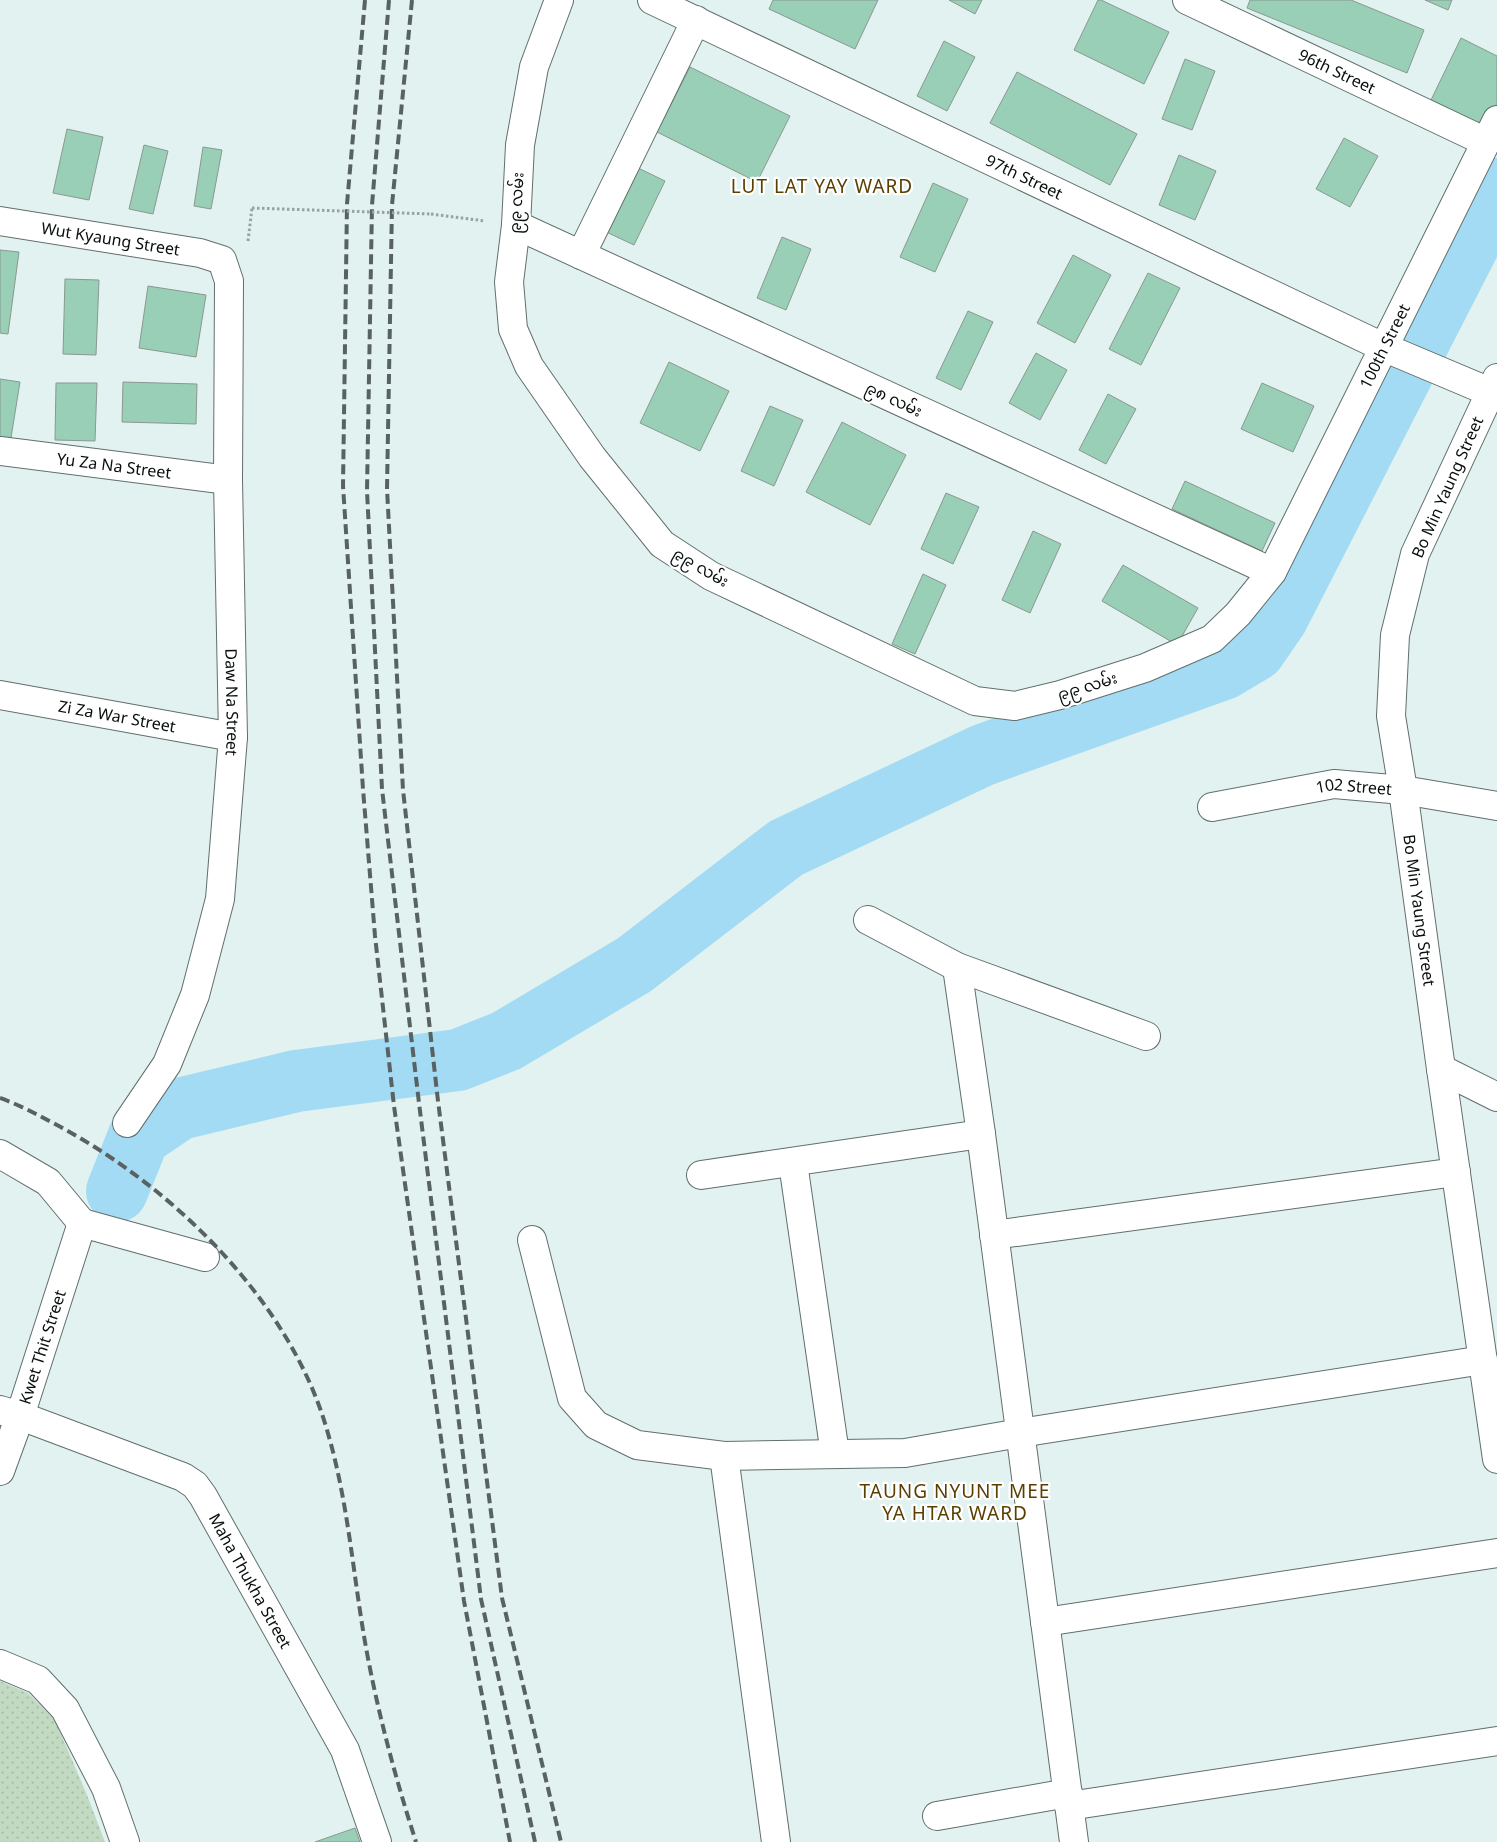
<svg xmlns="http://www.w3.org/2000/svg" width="1497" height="1842" viewBox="0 0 1497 1842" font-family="'Noto Sans','Noto Sans Myanmar',sans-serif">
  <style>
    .park { fill: url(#park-dots) }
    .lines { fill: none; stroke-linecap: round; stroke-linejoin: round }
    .canal { stroke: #a4dbf4; stroke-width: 36 }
    .river { stroke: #a4dbf4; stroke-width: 62 }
    .building { fill: #99cfb6; stroke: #8a9891 }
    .street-casing { stroke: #606f6d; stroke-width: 30 }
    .secondary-casing { stroke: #606f6d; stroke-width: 30 }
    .path { stroke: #96a3a1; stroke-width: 3; stroke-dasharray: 2.5 2.5; stroke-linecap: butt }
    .street { stroke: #fff; stroke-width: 28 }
    .secondary { stroke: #fff; stroke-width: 28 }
    .rail { stroke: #596262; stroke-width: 4; stroke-dasharray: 10 5; stroke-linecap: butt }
    .path-bridge { stroke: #96a3a1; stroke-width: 3; stroke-dasharray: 2.5 2.5; stroke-linecap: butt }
    .labels { text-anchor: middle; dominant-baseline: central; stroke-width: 4.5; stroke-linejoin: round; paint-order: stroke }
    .street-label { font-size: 16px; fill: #080d0d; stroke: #fff }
    .quarter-label { font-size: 19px; letter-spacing: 1px; fill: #5a3f00; stroke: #fff }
  </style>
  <defs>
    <pattern id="park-dots" width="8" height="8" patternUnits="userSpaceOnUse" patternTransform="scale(1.25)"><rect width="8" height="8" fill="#c3dac2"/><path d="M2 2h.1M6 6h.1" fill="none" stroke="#a6baa6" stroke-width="1.8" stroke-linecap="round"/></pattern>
  </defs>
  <rect width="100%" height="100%" fill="#e1f2f0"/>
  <path class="park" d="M0,1681L28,1693L55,1720L87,1795L105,1842H0Z"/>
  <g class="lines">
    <path class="canal" d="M1494,196L1497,198"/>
    <path class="river" d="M117,1191L139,1136L179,1109L296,1081L458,1060L506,1041L634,965L786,848L983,755L1223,669L1255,650L1277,618L1497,189"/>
  </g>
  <path class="building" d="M773,0H878L855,49L769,9Z
    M949,0H982L975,14Z
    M1098,0H1101L1169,32L1144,84L1074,50Z
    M1250,0H1351L1424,30L1407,73L1247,8Z
    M1425,0H1452L1448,10Z
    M1461,38L1497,56V109L1487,128L1431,100Z
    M944,41L975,57L947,111L917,96Z
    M1185,59L1215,71L1192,130L1162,119Z
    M690,67L790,116L757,182L657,132Z
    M1017,72L1137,134L1110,185L990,123Z
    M67,129L103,137L89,200L53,193Z
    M1344,138L1378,156L1350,207L1316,189Z
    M144,145L168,151L153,214L129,209Z
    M203,147L222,150L211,209L194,206Z
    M1179,155L1216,171L1195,220L1159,205Z
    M632,165L665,181L634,245L602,230Z
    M933,183L968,199L935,272L900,257Z
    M782,237L811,249L786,310L757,298Z
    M0,250L19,252L8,334L0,333Z
    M1073,255L1111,275L1075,343L1037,323Z
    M1148,273L1180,288L1141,365L1109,349Z
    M65,279L99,280L96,355L63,354Z
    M148,286L206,295L196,357L139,348Z
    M968,311L993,322L961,390L936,378Z
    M1036,353L1067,370L1040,420L1009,403Z
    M669,362L729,391L700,451L640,423Z
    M0,379L20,382L10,444L0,443Z
    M123,382L197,384L196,424L122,422Z
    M56,383H97L95,441L55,440Z
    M1262,383L1314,406L1293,452L1241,429Z
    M1108,394L1136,409L1106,464L1079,450Z
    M770,406L803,420L774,486L741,471Z
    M842,422L906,455L870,525L806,492Z
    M1185,481L1275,523L1262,551L1172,509Z
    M946,493L979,507L953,564L921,549Z
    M1033,531L1061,544L1030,613L1002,600Z
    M1123,565L1198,608L1177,645L1102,601Z
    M923,574L946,585L915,654L892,644Z
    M355,1828L360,1842H315Z"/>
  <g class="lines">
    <g class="street-casing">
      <g id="street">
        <path id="s1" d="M559,0L534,67L520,145L516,225L509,282L513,329L529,366L592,457L662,544L711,576L975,701L1015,706L1060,695L1145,668L1212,639L1238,614L1272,572L1497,120"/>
        <path id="s2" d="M652,0L1383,347L1497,395"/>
        <path id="s3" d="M1187,0L1486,142"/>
        <path id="s4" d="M0,221L200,253L222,260L229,281L228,480L233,737L220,899L195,995L167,1064L127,1123"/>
        <path d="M516,225L1272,572"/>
        <path d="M581,255L696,20"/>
        <path id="s5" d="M0,451L228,480"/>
        <path id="s6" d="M0,695L233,737"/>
        <path id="s7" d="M1212,807L1334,784L1403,790L1497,806"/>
        <path d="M868,920L957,967L1146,1036"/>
        <path d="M957,967L981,1134L1074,1842"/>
        <path d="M1441,1069L1497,1097"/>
        <path d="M0,1154L48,1182L82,1223"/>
        <path d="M793,1163L835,1454"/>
        <path d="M701,1175L981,1134"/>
        <path d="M82,1223L205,1257"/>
        <path d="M994,1235L1456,1172"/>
        <path d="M532,1240L572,1398L596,1425L637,1445L724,1456L905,1453L1020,1433L1483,1360"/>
        <path id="s8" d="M0,1410L26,1418L183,1477L195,1485L203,1496L345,1750L377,1842"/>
        <path d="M724,1456L776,1842"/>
        <path id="s9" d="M0,1471L20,1416L82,1223"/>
        <path d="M1045,1622L1497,1553"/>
        <path d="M0,1664L38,1680L65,1709L106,1788L125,1842"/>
        <path d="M1069,1806L1497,1741"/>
        <path d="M937,1816L1068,1793"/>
      </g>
    </g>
    <g class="secondary-casing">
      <g id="secondary">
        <path id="s10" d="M1497,378L1415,554L1395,635L1391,716L1403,790L1441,1069L1497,1459"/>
      </g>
    </g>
    <path class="path" d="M431,214L485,221
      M248,241L252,208"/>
    <use href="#street" class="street"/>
    <use href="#secondary" class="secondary"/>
    <path class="rail" d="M365,0L347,204L343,486L363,789L375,936L394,1106L464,1601L510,1842
      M389,0L372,205L367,491L382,789L419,1103L481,1599L535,1842
      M412,0L392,205L387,489L403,790L438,1101L502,1598L561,1842
      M0,1098C20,1105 38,1115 57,1125C173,1187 290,1301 327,1430C349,1504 353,1578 367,1653C379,1717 396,1780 416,1842"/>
    <path class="path-bridge" d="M252,208L431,214"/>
  </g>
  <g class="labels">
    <g class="street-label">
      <text stroke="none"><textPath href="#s3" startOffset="166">96th Street</textPath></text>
      <text stroke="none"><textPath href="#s2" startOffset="412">97th Street</textPath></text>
      <text transform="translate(516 203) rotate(-87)">၉၉ လမ်း</text>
      <text stroke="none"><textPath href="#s4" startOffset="112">Wut Kyaung Street</textPath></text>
      <text stroke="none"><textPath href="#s1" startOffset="1540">100th Street</textPath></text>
      <text transform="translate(894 399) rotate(25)">၉၈ လမ်း</text>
      <text stroke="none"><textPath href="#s5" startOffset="115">Yu Za Na Street</textPath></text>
      <text transform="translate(1447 487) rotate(-66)">Bo Min Yaung Street</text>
      <text transform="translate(701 567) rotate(30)">၉၉ လမ်း</text>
      <text transform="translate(1087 686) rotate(-17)">၉၉ လမ်း</text>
      <text stroke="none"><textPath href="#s4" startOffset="669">Daw Na Street</textPath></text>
      <text stroke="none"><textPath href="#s6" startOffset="119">Zi Za War Street</textPath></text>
      <text stroke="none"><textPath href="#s7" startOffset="144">102 Street</textPath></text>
      <text stroke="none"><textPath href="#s10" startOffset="555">Bo Min Yaung Street</textPath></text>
      <text stroke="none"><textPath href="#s9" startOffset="131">Kwet Thit Street</textPath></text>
      <text stroke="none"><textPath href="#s8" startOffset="320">Maha Thukha Street</textPath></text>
    </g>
    <g class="quarter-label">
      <text x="822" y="186">LUT LAT YAY WARD</text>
      <text x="955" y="1491">TAUNG NYUNT MEE<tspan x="955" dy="22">YA HTAR WARD</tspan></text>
    </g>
  </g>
</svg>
